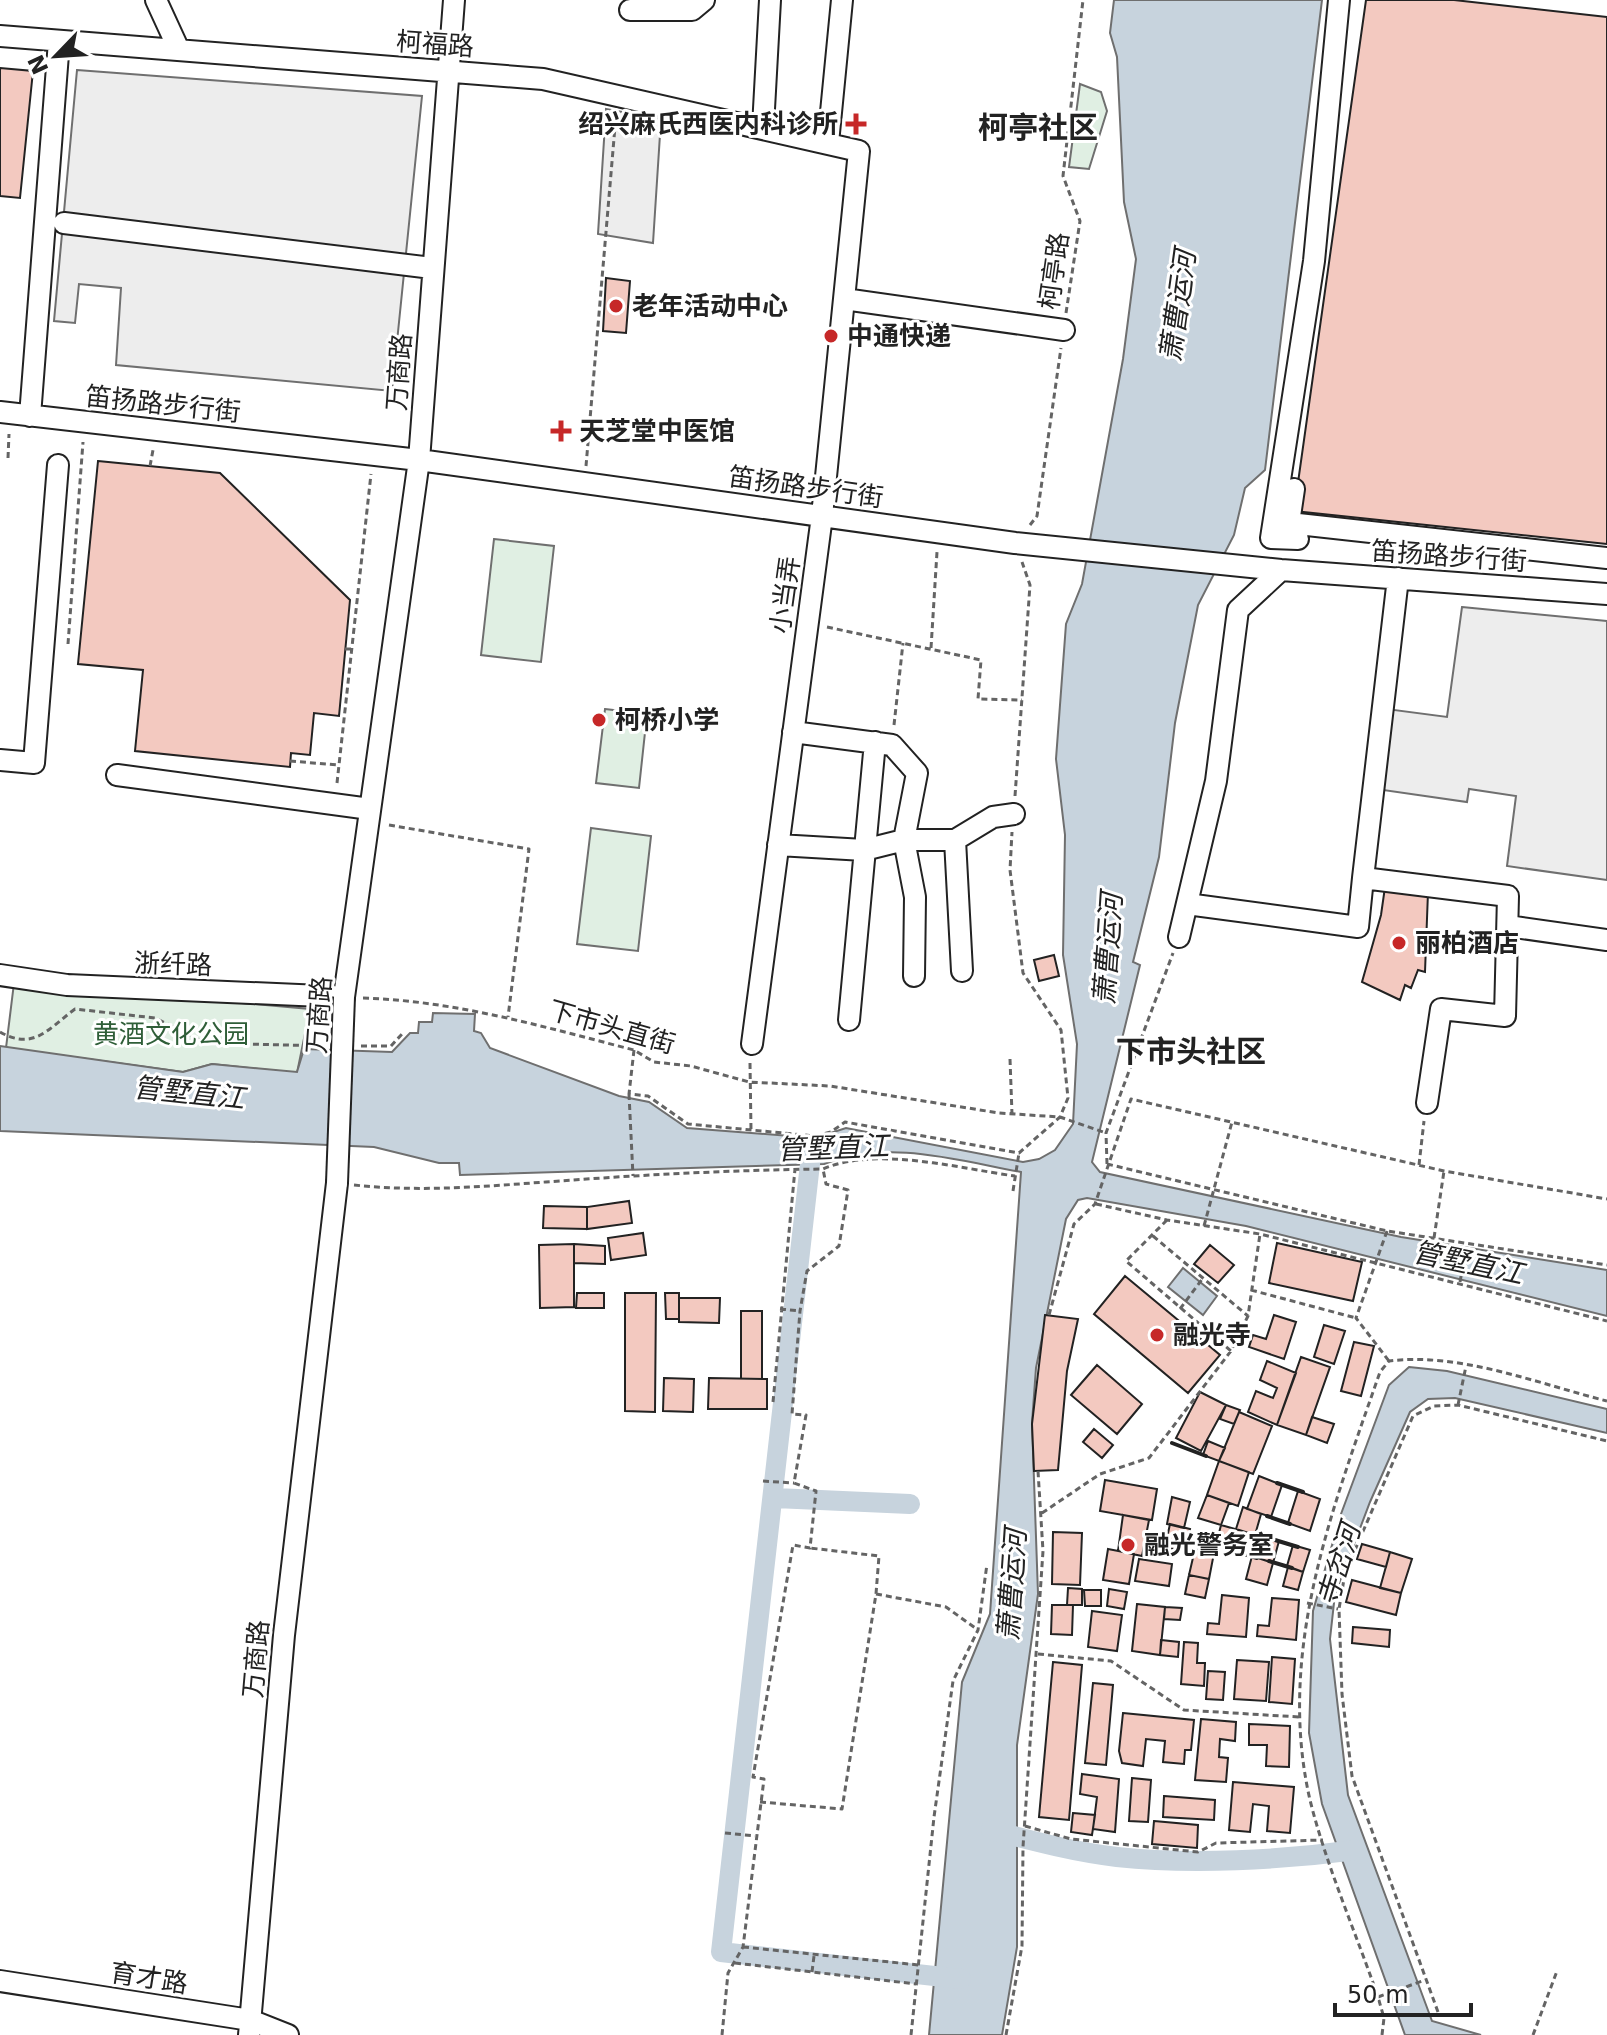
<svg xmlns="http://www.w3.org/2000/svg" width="1607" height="2035" viewBox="0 0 1607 2035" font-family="'DejaVu Sans','Noto Sans SC',sans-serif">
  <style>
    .green { fill: #e0efe3; stroke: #6f6f6f; stroke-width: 2 }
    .parking { fill: #ededed; stroke: #6f6f6f; stroke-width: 2 }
    .water { fill: #c7d3dd; stroke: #6f6f6f; stroke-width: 2 }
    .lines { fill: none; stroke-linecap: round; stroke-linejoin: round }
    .canal { stroke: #c7d3dd; stroke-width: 20 }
    .building { fill: #f3c9c0; stroke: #222; stroke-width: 2 }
    .minor-casing { stroke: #222; stroke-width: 24 }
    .path { stroke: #646464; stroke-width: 3; stroke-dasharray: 6 4; stroke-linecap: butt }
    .minor { stroke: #fff; stroke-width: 20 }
    .minor-bridge-casing { stroke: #222; stroke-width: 24; stroke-linecap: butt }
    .minor-bridge { stroke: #fff; stroke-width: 20 }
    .wall { stroke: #222; stroke-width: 4 }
    .poi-dot { fill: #c62828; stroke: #fff; stroke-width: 3 }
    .labels { text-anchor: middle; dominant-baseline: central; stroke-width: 6; stroke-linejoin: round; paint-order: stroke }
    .street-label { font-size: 26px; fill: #222; stroke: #fff }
    .poi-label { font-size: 26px; font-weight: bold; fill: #222; stroke: #fff; text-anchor: start }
    .park-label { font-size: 26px; fill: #2f5e38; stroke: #fff }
    .water-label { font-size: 28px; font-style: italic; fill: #222; stroke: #fff }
    .quarter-label { font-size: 30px; font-weight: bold; fill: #222; stroke: #fff }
  </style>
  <rect width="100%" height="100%" fill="#fff"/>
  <path class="green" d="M1080,84L1101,92L1107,111L1089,169L1069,167Z
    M494,539L554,546L541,662L481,655Z
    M605,709L647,714L639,788L596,783Z
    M591,828L651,836L638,951L577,944Z
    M14,983L310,1009L297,1073L212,1064L183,1072L6,1048Z"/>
  <path class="parking" d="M77,70L422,96L392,391L116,365L121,288L79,284L75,323L54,321Z
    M606,109L661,119L653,243L598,234Z
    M1462,607L1607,621V880L1507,866L1516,796L1469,789L1467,802L1376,789L1387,709L1447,717Z"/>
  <path class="water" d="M1114,0H1322L1265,470L1245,488L1234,535L1198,605L1175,723L1159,857L1133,962L1140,965L1092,1162L1100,1172L1401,1237L1607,1270V1316L1246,1226L1087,1198L1078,1200L1066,1219L1036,1368L1032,1423L1038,1594L1017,1745V1947L1002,2035H929L962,1682L990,1614L1021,1172C956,1160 888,1139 824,1164L460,1175L459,1163H439L374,1147L0,1131V1046L183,1072L212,1064L297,1072L304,1049L392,1052L410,1033H418L419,1022H432L433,1013L475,1014L474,1031L481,1033L490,1048L619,1096L649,1102L687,1128L815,1138L846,1128L1023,1162L1039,1159L1055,1150L1073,1124L1077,1044L1063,955L1065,835L1056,759L1066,624L1082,584L1123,359L1136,259L1124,202L1117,57L1110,33Z
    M1183,1268L1217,1296L1203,1315L1168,1287Z
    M1409,1367L1447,1371L1607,1409V1433L1455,1398L1428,1399L1410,1412L1370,1502L1335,1594L1330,1639L1348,1795L1432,2021L1481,2035H1405L1322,1804L1309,1733L1313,1611L1341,1514L1389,1385Z"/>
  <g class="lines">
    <path class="canal" d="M811,1155L721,1952L961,1979
      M775,1498L910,1504
      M991,1830C1033,1841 1074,1852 1117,1857C1191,1865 1282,1860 1356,1850"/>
  </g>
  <path class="building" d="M1366,0H1454L1607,17V544L1294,511Z
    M0,68L33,71L20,198L0,196Z
    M606,278L630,281L626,333L603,331Z
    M98,461L220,473L350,600L339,716L314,713L310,755L291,753L290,767L135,751L143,670L78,664Z
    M1385,887L1428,892L1425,972L1418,970L1411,988L1405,985L1400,1000L1362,982L1381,915Z
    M1054,955L1059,976L1039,981L1034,960Z
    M629,1201L632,1223L587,1229V1207Z
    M544,1206L587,1207V1229L543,1228Z
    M643,1233L646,1255L611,1260L608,1238Z
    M1277,1243L1362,1262L1353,1301L1269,1283Z
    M574,1244V1307L540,1308L539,1245Z
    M574,1244L605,1246V1264L574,1263Z
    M1210,1245L1234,1265L1218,1283L1194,1264Z
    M1125,1276L1220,1355L1188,1393L1094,1314Z
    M577,1293H604V1308H576Z
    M625,1293H656L655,1412L625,1411Z
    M665,1293H679V1319H666Z
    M679,1298H720L719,1323L679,1322Z
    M741,1311H762V1379H741Z
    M1045,1315L1078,1319L1067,1371L1058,1470L1034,1471L1032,1424Z
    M1274,1315L1296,1322L1284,1359L1249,1347L1253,1335L1266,1339Z
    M1324,1325L1345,1331L1334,1364L1314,1357Z
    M1354,1342L1374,1346L1361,1396L1341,1391Z
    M1301,1357L1330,1367L1306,1435L1277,1425Z
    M1267,1361L1296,1373L1277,1425L1248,1412L1256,1391L1273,1398L1277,1388L1260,1380Z
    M1097,1365L1142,1404L1117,1434L1071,1395Z
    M664,1378L694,1379L693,1412L663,1411Z
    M709,1378L767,1379V1409H708Z
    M1200,1392L1226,1405L1201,1451L1176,1438Z
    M1226,1405L1240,1410L1234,1424L1220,1419Z
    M1239,1412L1272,1426L1253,1474L1219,1461Z
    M1312,1417L1334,1424L1327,1443L1306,1435Z
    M1094,1429L1113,1445L1102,1458L1083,1442Z
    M1208,1441L1225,1448L1219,1461L1203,1455Z
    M1219,1461L1249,1472L1238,1506L1207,1495Z
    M1259,1476L1282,1485L1271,1517L1247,1509Z
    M1105,1480L1157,1489L1152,1520L1100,1511Z
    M1298,1491L1320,1499L1310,1531L1288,1523Z
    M1207,1495L1229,1503L1221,1525L1198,1518Z
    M1172,1497L1190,1502L1184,1528L1167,1524Z
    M1243,1507L1261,1514L1255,1535L1236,1529Z
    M1123,1515L1149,1520L1142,1556L1118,1551Z
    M1170,1524L1190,1529L1185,1551L1165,1547Z
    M1221,1525L1242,1531L1237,1552L1216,1545Z
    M1053,1532L1082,1533L1080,1585L1052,1584Z
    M1257,1535L1279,1541L1273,1563L1252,1556Z
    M1362,1544L1390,1552L1386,1567L1357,1559Z
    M1293,1545L1310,1550L1303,1572L1287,1566Z
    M1108,1549L1134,1554L1129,1584L1103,1580Z
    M1195,1549L1214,1553L1209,1579L1189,1575Z
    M1390,1552L1412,1559L1401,1593L1380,1588Z
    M1252,1556L1273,1563L1267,1585L1246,1579Z
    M1139,1559L1172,1564L1169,1586L1135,1581Z
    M1288,1567L1303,1572L1298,1590L1283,1586Z
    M1189,1575L1209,1579L1205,1598L1185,1594Z
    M1352,1580L1401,1593L1396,1615L1346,1602Z
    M1068,1588L1082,1589V1605H1067Z
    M1109,1589L1127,1592L1124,1609L1107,1606Z
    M1084,1590H1101V1606H1085Z
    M1222,1595L1249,1598L1246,1637L1207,1634L1208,1623L1219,1624Z
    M1272,1598L1299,1600L1296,1640L1257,1636L1258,1625L1269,1626Z
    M1137,1604L1165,1607L1160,1655L1132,1651Z
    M1052,1605H1073L1072,1635L1051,1634Z
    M1165,1607L1182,1608L1180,1620L1164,1619Z
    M1092,1611L1122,1615L1117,1651L1088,1647Z
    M1353,1627L1390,1630L1389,1647L1352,1643Z
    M1161,1640L1179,1642L1178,1657L1160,1655Z
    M1184,1642L1198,1643L1197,1663H1205L1204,1686L1181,1684Z
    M1272,1657L1295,1659L1292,1704L1269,1702Z
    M1237,1660L1269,1662L1266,1701L1234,1699Z
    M1053,1662L1082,1665L1069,1820L1039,1817Z
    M1208,1671L1225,1672L1223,1700L1206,1699Z
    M1093,1683L1113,1685L1106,1765L1085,1763Z
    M1123,1713L1194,1720L1191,1750H1185L1184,1764L1163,1762L1165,1741L1146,1739L1143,1766L1122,1763L1119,1751Z
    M1201,1719L1236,1722L1235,1741L1220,1739L1219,1757L1228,1758L1226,1782L1195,1780Z
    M1249,1724L1290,1726L1289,1767L1266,1766L1267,1745H1249Z
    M1082,1774L1119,1779L1115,1832L1093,1829L1097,1797L1080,1794Z
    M1132,1778L1151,1780L1148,1822L1129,1821Z
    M1233,1782L1294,1787L1290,1833L1267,1831L1269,1806L1253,1804L1250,1832L1229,1830Z
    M1164,1796L1215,1800L1214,1820L1163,1817Z
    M1073,1813L1095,1815L1092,1835L1071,1832Z
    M1154,1821L1198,1825L1197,1848L1152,1844Z"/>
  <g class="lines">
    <g class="minor-casing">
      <path id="minor" d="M156,0L179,50
        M630,10H692L704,0
        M0,36L543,79L859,151L822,516L752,1044
        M763,127L770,0
        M828,143L842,0
        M64,223L432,268
        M844,299L1064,330
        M0,412L419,460L1015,543L1281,570L1607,594
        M30,416L59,41
        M1294,489L1289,523L1607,558
        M1298,539L1271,538L1314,261L1339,0
        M1398,578L1363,878L1508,896L1505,1016L1441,1009L1427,1103
        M793,732L892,745L917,773L904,840L915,897L914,976
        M0,760L34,763L58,465
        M117,775L370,809
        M955,840L962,971
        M778,845L864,850L904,840H955L993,817L1014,814
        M1187,904L1358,927L1363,878
        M1508,926L1607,940
        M1179,937L1216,781L1238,610L1281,570
        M0,975L67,985L344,997L419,460L454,0
        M849,1020L875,742
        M0,1981L250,2020L288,2035
        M249,2035L284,1635L337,1183"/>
    </g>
    <path class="path" d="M1066,313L1080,221L1063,176L1083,0
      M8,458L9,434
      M150,466L153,450
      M586,466L616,115
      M1030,525L1037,516L1061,348
      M827,627L981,660L978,699L1022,700
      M68,644L83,442
      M931,648L937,552
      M345,649H353
      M894,725L903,643
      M290,761L338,765
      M337,783L371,474
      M1015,796L1030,585L1022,562
      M389,825L529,849L508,1017
      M363,998C457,1001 544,1027 634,1050L654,1062L691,1066L749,1082L830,1086L999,1113L1060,1117L1106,1133
      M0,1032C34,1051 48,1029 75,1009L155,1018L206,1043L325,1046
      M361,1046H391L402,1034
      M634,1050L629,1094L648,1096L688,1124L815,1136L831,1132L845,1122L1019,1153L1060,1117L1068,1098L1061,1030L1023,973L1010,870L1012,832
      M1010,1059L1012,1114
      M750,1063L751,1130
      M629,1094L633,1176
      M1107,1164L1387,1231L1607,1265
      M1107,1164L1106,1133L1173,953
      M1419,1165L1424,1121
      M354,1185C427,1193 500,1185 573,1180C656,1174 740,1170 823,1169C876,1146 957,1168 1015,1176
      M1013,1191L1019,1153
      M1096,1204L1167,1220L1260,1234L1607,1321
      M1167,1220L1126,1261L1231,1351
      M1204,1226L1232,1122
      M1387,1231L1356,1318L1389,1361
      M1153,1236L1248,1316
      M1434,1238L1444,1171
      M1460,1282L1467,1244
      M1251,1290L1356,1318
      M780,1309L800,1311
      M1180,1309L1203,1278
      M1049,1315L1074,1224L1095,1204L1131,1099L1444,1171L1607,1199
      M773,1402L795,1169
      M1458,1405L1466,1366
      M763,1481L794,1483
      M1042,1513L1100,1474L1149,1458L1231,1351L1248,1316L1260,1234
      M876,1594L946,1607L978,1630
      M1307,1603L1338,1609
      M1038,1654L1111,1661L1184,1710L1299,1717
      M760,1802L842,1809L876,1594L879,1556L810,1548
      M1025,1826L1071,1839L1198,1852L1216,1843L1323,1840
      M725,1833L755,1836
      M743,1947L919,1965
      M735,1963L916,1984
      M812,1972L814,1956
      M1378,1997L1425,1980
      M1438,2012L1352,1776L1342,1694L1339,1609L1345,1573L1413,1416L1434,1406L1458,1405L1607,1441
      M722,2035L728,1973L743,1947L764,1779L753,1777L793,1545L810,1548L816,1491L794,1483L806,1415L792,1414L800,1311L807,1271L839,1246L848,1190L826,1184L823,1169
      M911,2035L934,1817L953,1681L978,1630L987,1564
      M1006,2035L1022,1946L1023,1847L1043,1551L1038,1471
      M1382,2035L1384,2018L1378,1997C1356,1933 1326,1865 1310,1800C1276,1652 1332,1510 1380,1372L1389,1361C1460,1352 1539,1384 1607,1401
      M1533,2035L1557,1971"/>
    <use href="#minor" class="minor"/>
    <g class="minor-bridge-casing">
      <path id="minor-bridge" d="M337,1183L344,997"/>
    </g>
    <use href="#minor-bridge" class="minor-bridge"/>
    <path class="wall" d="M1172,1443L1206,1456
      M1277,1483L1303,1492
      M1267,1516L1290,1524
      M1275,1540L1298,1547
      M1234,1551L1257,1558
      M1269,1561L1292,1568"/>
  </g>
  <g class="poi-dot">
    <path d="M852 112h8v8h8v8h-8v8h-8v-8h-8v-8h8z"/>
    <circle cx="616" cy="306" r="8"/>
    <circle cx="831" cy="336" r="8"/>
    <path d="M557 419h8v8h8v8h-8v8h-8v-8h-8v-8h8z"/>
    <circle cx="599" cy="720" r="8"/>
    <circle cx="1399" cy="943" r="8"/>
    <circle cx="1157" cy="1335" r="8"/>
    <circle cx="1128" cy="1545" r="8"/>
  </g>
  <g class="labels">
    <g class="street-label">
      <text transform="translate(435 44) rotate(4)">柯福路</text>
      <text transform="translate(1054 271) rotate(-82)">柯亭路</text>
      <text transform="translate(399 372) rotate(-86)">万商路</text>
      <text transform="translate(163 404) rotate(6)">笛扬路步行街</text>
      <text transform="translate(806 487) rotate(8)">笛扬路步行街</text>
      <text transform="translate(1449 556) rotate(4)">笛扬路步行街</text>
      <text transform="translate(785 595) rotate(-82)">小当弄</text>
      <text transform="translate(173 964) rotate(2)">浙纤路</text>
      <text transform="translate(319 1015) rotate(-86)">万商路</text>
      <text transform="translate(612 1027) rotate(16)">下市头直街</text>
      <text transform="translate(256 1659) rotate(-85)">万商路</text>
      <text transform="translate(149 1978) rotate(9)">育才路</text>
    </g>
    <g class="poi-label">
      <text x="838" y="124" text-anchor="end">绍兴麻氏西医内科诊所</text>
      <text x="632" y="306">老年活动中心</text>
      <text x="847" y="336">中通快递</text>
      <text x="579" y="431">天芝堂中医馆</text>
      <text x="615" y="720">柯桥小学</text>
      <text x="1415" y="943">丽柏酒店</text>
      <text x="1173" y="1335">融光寺</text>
      <text x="1144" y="1545">融光警务室</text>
    </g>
    <g class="park-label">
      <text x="171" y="1034">黄酒文化公园</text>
    </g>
    <g class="water-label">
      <text transform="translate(1178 306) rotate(-82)">萧曹运河</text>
      <text transform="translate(1108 949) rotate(-86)">萧曹运河</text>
      <text transform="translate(189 1093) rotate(6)">管墅直江</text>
      <text transform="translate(833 1148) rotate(-2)">管墅直江</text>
      <text transform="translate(1468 1263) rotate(12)">管墅直江</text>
      <text transform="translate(1339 1565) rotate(-73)">寺岔河</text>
      <text transform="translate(1012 1585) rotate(-86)">萧曹运河</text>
    </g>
    <g class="quarter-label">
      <text x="1038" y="127">柯亭社区</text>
      <text x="1191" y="1051">下市头社区</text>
    </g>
  </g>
  <g transform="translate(56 56) rotate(245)" stroke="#ffffff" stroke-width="6" paint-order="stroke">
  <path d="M0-6L14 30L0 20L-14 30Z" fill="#222222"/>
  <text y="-12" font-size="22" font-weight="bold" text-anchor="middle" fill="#222222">N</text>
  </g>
  <path d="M1335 2003v12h136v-12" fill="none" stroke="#222222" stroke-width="4"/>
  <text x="1347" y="2003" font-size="24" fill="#222222" stroke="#ffffff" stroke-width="6" paint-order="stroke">50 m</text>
</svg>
